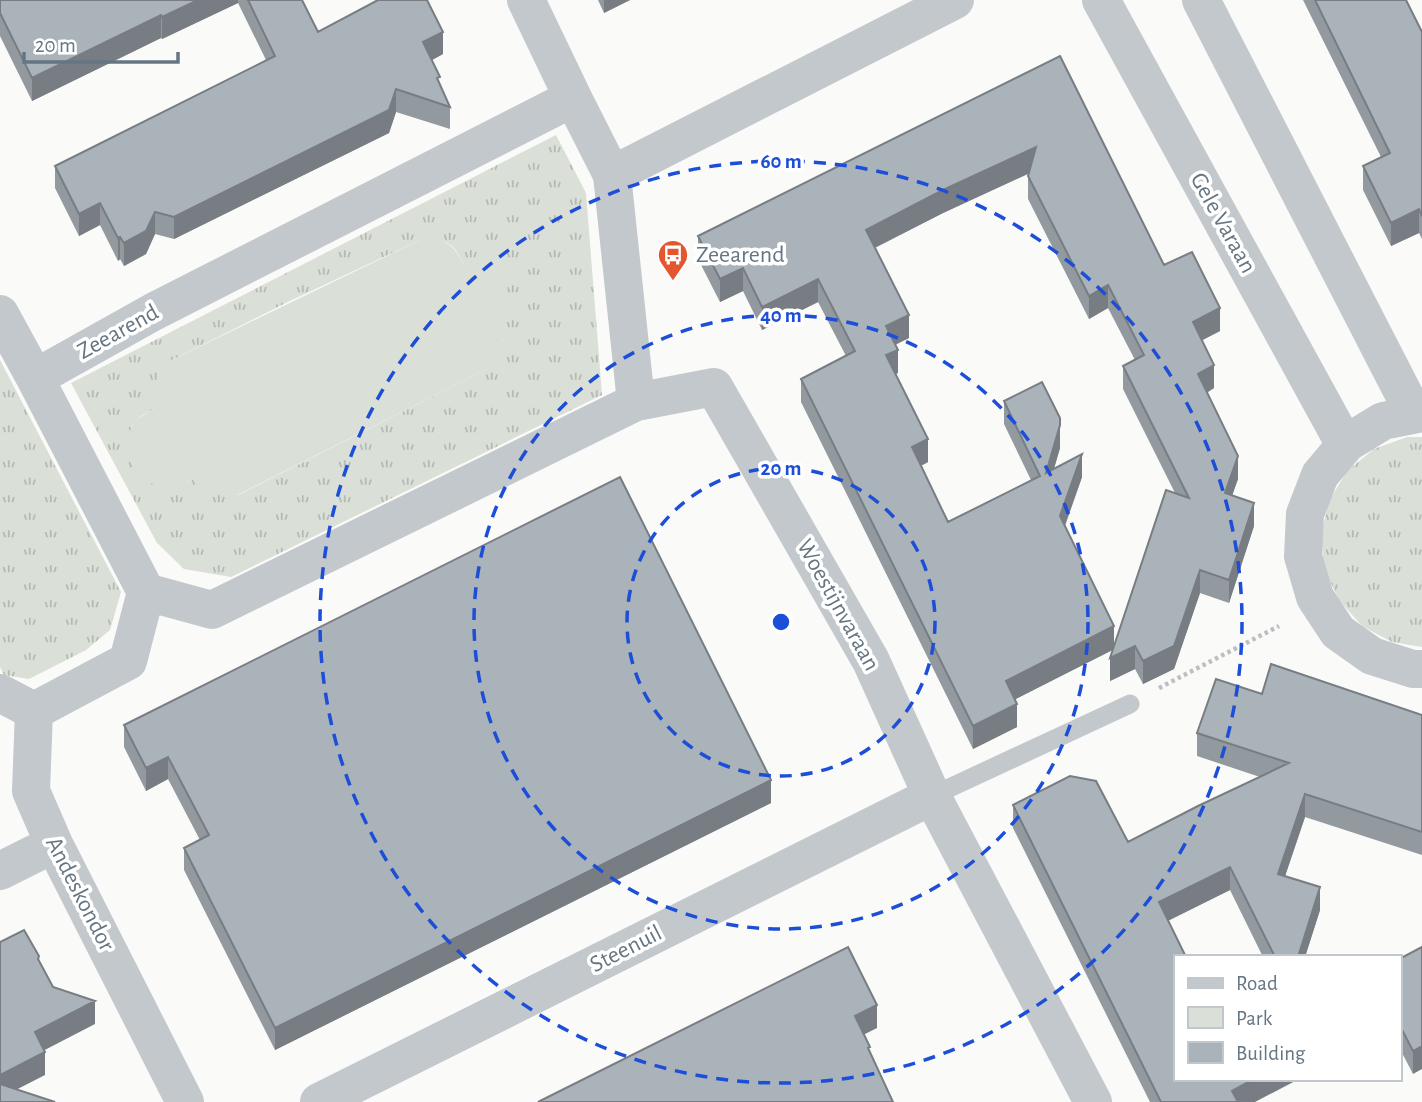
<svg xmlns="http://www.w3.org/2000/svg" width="1422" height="1102" viewBox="0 0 1422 1102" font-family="'Alegreya Sans',sans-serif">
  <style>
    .grass { fill: url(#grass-tufts); fill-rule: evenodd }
    .park { fill: #dadfd7 }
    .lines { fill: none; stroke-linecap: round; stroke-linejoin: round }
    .path { stroke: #bbbfc2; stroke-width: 4.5; stroke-dasharray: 3.5 3.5; stroke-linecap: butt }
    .service { stroke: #c3c8cc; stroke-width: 19 }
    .minor { stroke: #c3c8cc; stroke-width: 38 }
    .wall { fill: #929a9f; fill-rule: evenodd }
    .shaded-wall { fill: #777d82 }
    .building { fill: #aab3b9; stroke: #777d82; stroke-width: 2 }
    .ring { fill: none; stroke: #1d4ed8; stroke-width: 3.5; stroke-dasharray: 12 9 }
    .labels { text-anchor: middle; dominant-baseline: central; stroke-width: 7; stroke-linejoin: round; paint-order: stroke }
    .street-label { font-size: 24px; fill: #657683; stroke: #fff }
    .poi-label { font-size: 24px; fill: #657683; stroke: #fff; text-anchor: start }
    .centre { fill: #1d4ed8; stroke: #fff; stroke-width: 3.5 }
    .ring-label { font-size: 21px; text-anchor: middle; font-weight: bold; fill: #1d4ed8; stroke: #fff; stroke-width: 7; stroke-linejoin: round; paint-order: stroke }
  </style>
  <defs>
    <pattern id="grass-tufts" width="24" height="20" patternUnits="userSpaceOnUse" patternTransform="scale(1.75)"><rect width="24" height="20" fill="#dadfd7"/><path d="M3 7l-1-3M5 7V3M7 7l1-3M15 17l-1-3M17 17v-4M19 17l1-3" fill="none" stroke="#b4b9b4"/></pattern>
  </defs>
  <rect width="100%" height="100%" fill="#fafaf8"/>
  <path class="grass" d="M556,135L586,193L602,395L231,577L184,569L157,543L71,383ZM422,239C449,240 453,242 465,267C482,262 487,259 501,272L490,319L487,369L238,495L192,479L186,482L128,439L132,426L141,416L155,408L172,360L292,300Z
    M0,360L121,592L110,630L86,650L29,679L4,675L0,667Z
    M1407,437H1422V647L1392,642L1362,626L1339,600L1324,569L1321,534L1329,501L1347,471L1374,449Z"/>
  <path class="park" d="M433,237C451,242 457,251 465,267C468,265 471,262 475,261C502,254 525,300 490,319C498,340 505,350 487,369L237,495C219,497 204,494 192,479C182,484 171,488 160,486C133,482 118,449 133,425C138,417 147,413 155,408C153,386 155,375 172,360L422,239Z"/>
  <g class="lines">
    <path class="path" d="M1159,688L1279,626"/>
    <path class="service" d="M932,796L1130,704"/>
    <path class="minor" d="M526,0L573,98
      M1101,0L1345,445
      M1201,0L1414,414
      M612,175L955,0
      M0,314L35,378L146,592L212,610L636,402
      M35,378L153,312L573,98L612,175L636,402L714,387L871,661L932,796L1093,1102
      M1422,413L1383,421L1347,443L1320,475L1305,514L1303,556L1315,597L1338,632L1372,656L1413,669H1422
      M0,693L34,711L31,791L54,844L185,1102
      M34,711L128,661L146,592
      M0,871L54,844
      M319,1102L932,796"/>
  </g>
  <path class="wall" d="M0,0H302L318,32L443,54L432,60L440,85L450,107V129L396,112L389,133L174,239L155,234L146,254L124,266L120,259L118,261L100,225L79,236L55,188V166L266,60L238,3L162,39L161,38L32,101L0,36Z
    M598,0H630L604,13Z
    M1303,0H1406L1422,32V239L1419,233L1391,246L1363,190V166L1381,157Z
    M1060,56L1164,265L1220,331L1202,340L1214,388L1207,393L1238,479L1232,495L1254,526L1229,603L1200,593L1174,669L1143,684L1135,669L1110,681L1113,650L1015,699L1017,727L973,749L801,402V379L846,356L818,302L762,330L743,291L720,302L698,259V236ZM1028,174V199L1089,319L1108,308L1135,360L1123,366V389L1175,493L1114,646L1065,526L1082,477L1054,469L1060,448L1004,401V424L1031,480L948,522L921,466L928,462L895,374L898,373L895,345L909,338L875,248L943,213Z
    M1262,694L1422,715V855L1305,817L1285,876L1320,910L1305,957H1263L1230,890L1168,921L1255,1102H1150L1013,828V805L1128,842L1260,777L1197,756V733Z
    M124,725L771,803L275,1050L184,870V848L200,840L168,779L146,791L124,747Z
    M1422,947L1413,1074L1399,1047V959Z"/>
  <path class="shaded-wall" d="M198,0H238V3L162,39V17Z
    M604,0H630L604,13Z
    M161,15V38L32,101V78Z
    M443,32V54L423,65V42Z
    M396,89V112L389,133L174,239V217Z
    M1036,147V170L943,213L866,252V230L943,190Z
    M100,203V225L79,236V214Z
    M1419,209V233L1391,246V223Z
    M155,212V234L146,254L124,266V243Z
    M120,237V259L118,261V238Z
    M743,268V291L720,302V279Z
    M818,279V302L762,330V307Z
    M1108,285V308L1089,319V296Z
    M1220,308V331L1193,345V322Z
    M909,315V338L886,349V326Z
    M898,350V373L886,378V355Z
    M1214,365V388L1198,397V374Z
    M1060,425V448L1046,495V473Z
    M928,439V462L912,470V447Z
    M1082,454V477L1060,539V516Z
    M1238,456V479L1225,516V493Z
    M1254,503V526L1229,603V580Z
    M1200,570V593L1174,669L1143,684V661Z
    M1114,626V649L1006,704V681Z
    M1135,646V669L1110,681V658Z
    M1017,704V727L973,749V726Z
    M168,757V779L146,791V768Z
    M771,780V803L275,1050V1028Z
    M1305,794V817L1278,897V874Z
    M1230,867V890L1159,925V902Z
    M1320,887V910L1305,957H1298Z
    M95,1001V1024L35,1055V1032Z
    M877,1005V1028L855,1039V1016Z
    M1422,1046V1069L1413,1074V1051Z
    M45,1052V1075L0,1098V1075Z
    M1254,1079H1299L1255,1102H1232V1091Z"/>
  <path class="building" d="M0,0H198L162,17L161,15L32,78L0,13Z
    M248,0H302L318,32L378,0H427L443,32L423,42L440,77L437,78L450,107L396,89L389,110L174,217L155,212L146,231L124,243L120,237L118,238L100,203L79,214L55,166L275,56Z
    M1315,0H1406L1422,32V216L1419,209L1391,223L1363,166L1390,153Z
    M1060,56L1164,265L1192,252L1220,308L1193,322L1214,365L1198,374L1238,456L1225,493L1254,503L1229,580L1200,570L1174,646L1143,661L1135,646L1110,658L1166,490L1189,498L1123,366L1144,355L1108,285L1089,296L1028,176L1036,147L943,190L866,230L909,315L886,326L898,350L886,355L928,439L912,447L948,522L1040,476L1004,401L1042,382L1060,418V425L1046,473L1082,454L1060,516L1114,626L1006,681L1017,704L973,726L801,379L855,351L818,279L762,307L743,268L720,279L698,236Z
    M620,477L771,780L275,1028L184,848L209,835L168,757L146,768L124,725Z
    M1271,664L1422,715V832L1305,794L1278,874L1320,887L1298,957H1275L1230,867L1159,902L1186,957H1175V1079H1254L1232,1091L1238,1102H1161L1013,805L1070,776L1096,781L1128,842L1198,806L1289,763L1197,733L1216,679L1262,694Z
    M24,930L39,956L38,959L53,987L95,1001L35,1032L45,1052L0,1075V942Z
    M848,947L877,1005L855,1016L870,1047L868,1048L893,1102H538Z
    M1422,947V1046L1413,1051L1399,1024V959Z
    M0,1084L55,1102H0Z"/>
  <g class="ring">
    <circle cx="781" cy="622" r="154"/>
    <circle cx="781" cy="622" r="307"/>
    <circle cx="781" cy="622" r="461"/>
  </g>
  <defs>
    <g id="bus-pin" transform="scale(1.575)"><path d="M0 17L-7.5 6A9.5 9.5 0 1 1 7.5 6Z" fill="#e4572e" stroke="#fff"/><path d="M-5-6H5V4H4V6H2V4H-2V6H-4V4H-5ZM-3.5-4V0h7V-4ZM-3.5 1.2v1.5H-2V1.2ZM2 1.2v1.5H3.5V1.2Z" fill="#fff"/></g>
  </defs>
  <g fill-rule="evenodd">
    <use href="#bus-pin" x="673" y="255"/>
  </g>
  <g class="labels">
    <g class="street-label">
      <text transform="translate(1223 223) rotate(61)">Gele Varaan</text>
      <text transform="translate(118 332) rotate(-29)">Zeearend</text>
      <text transform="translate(838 605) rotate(61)">Woestijnvaraan</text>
      <text transform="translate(80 894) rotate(63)">Andeskondor</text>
      <text transform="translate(626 949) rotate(-27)">Steenuil</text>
    </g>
    <g class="poi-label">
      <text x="696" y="255">Zeearend</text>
    </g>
  </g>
  <circle cx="781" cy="622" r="10" class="centre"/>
  <g class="ring-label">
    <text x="781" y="168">60 m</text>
    <text x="781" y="322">40 m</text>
    <text x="781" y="475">20 m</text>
  </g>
  <rect x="1174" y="955" width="228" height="126" fill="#ffffff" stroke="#c1c8cd" stroke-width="2"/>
  <rect x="1188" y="978" width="35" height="10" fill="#c3c8cc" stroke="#c1c8cd" stroke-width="2"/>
  <text x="1236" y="990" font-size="21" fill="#657683">Road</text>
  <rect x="1188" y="1007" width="35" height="21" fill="#dadfd7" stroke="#c1c8cd" stroke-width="2"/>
  <text x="1236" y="1025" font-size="21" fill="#657683">Park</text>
  <rect x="1188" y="1042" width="35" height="21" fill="#aab3b9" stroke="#c1c8cd" stroke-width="2"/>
  <text x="1236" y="1060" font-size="21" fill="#657683">Building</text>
  <path d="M24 52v10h154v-10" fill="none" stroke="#657683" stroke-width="3.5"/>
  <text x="35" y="52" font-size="21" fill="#657683" stroke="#ffffff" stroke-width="5" paint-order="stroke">20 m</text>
</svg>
